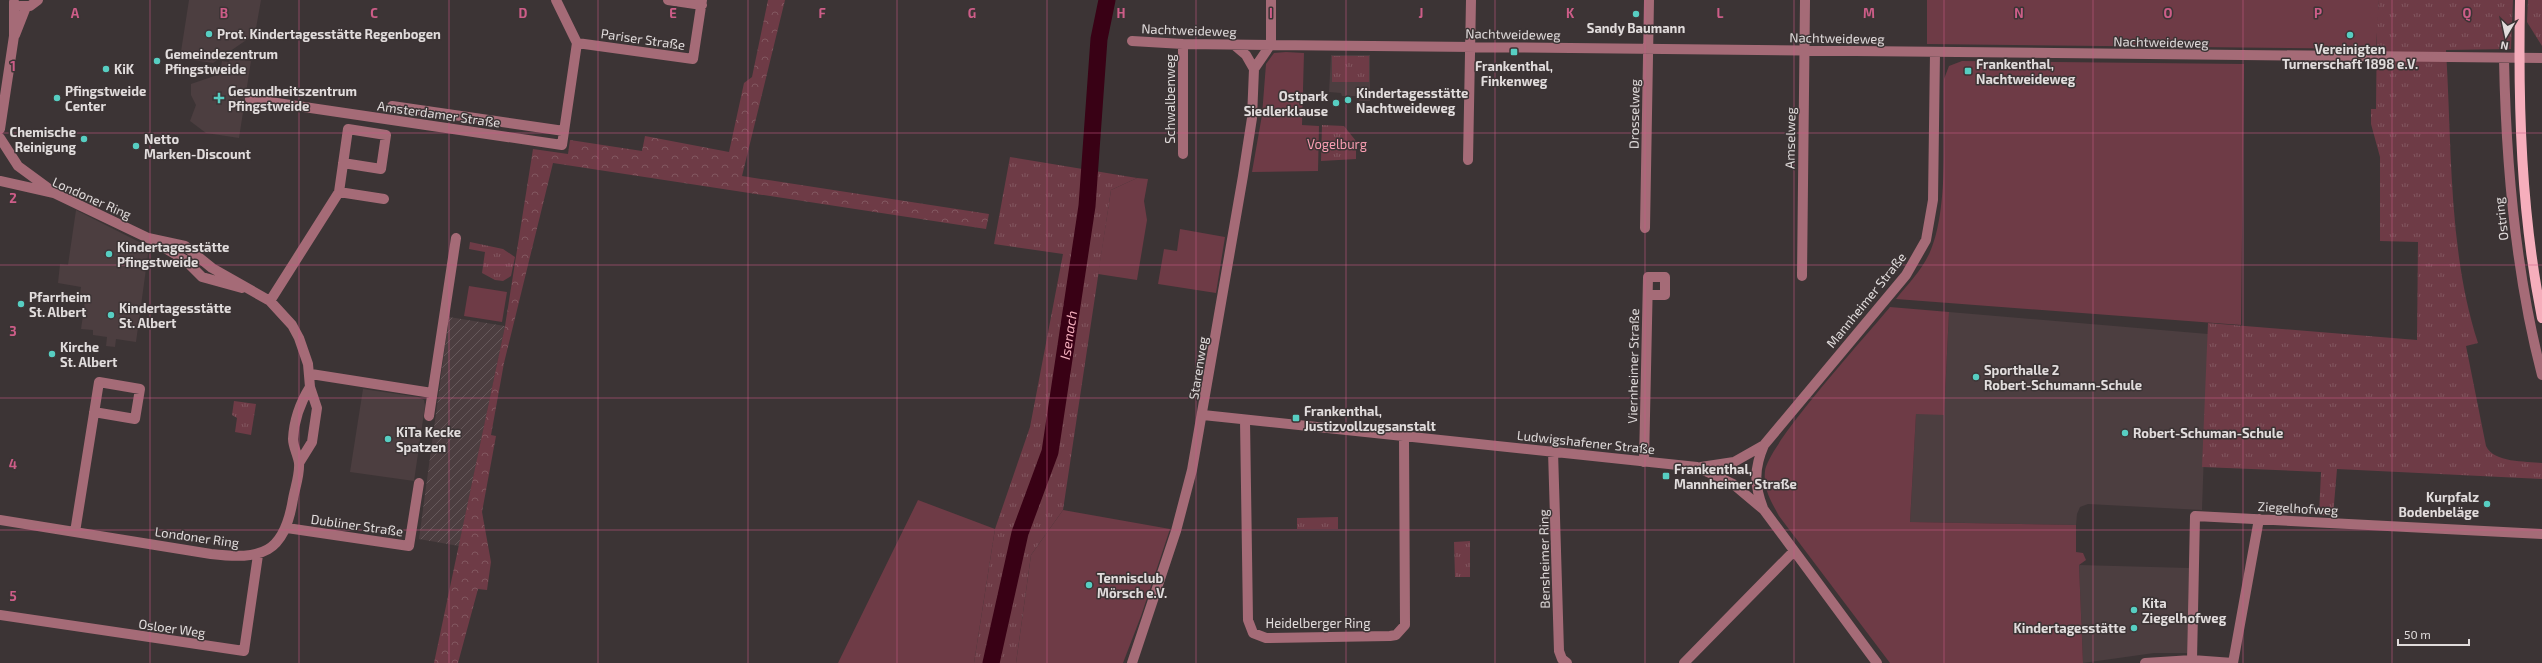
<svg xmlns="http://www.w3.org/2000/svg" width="2542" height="663" viewBox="0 0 2542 663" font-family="'Exo 2',sans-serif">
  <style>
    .built { fill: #4c3e40 }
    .industrial { fill: url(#industrial-furrows) }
    .green { fill: #6e3b46 }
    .forest { fill: url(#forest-crowns) }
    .park { fill: url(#park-tufts) }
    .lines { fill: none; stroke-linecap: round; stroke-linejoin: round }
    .river { stroke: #390115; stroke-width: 17 }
    .minor { stroke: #a56b77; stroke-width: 10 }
    .major { stroke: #f6aebc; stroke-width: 10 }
    .grid { fill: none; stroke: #cd5d88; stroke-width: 1; stroke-opacity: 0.55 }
    .poi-dot { fill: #57cec2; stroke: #3c3435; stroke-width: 1.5 }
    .labels { text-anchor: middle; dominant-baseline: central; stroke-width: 3; stroke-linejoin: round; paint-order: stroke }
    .poi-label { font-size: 13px; font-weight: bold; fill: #e1dcdc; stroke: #3c3435; text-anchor: start }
    .street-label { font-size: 13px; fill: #e1dcdc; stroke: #3c3435 }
    .park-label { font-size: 13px; fill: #fb9fb3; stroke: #3c3435 }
    .water-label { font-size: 14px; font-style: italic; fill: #f5afbd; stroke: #3c3435 }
    .grid-label { font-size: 13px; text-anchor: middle; font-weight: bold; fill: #cd5d88; stroke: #3c3435; stroke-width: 3; stroke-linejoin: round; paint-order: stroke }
  </style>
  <defs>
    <pattern id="industrial-furrows" width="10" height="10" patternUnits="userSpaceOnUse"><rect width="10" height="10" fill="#4c3e40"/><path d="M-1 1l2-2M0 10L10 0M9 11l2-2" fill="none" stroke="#66595b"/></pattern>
    <pattern id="forest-crowns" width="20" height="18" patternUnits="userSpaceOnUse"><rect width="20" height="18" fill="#6e3b46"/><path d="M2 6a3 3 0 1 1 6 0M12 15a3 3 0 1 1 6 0" fill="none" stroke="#825760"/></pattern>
    <pattern id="park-tufts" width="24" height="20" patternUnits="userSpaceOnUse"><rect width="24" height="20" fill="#6e3b46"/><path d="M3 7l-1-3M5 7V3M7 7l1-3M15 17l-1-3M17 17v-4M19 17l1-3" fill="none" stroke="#825760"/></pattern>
  </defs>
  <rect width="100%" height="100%" fill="#3c3435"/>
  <path class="built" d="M189,0H261L255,34L213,63L180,58Z
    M1331,55H1370V101H1359L1358,96H1342L1341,93L1329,92Z
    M230,58L251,61L239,138L206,133L190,121L196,105L191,95V84L220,74L222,61L229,62Z
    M76,210L149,247L136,342L116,339L115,347L106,346L107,337L93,335V330L81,329L85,301L79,300L81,287L58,283L60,264L68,265Z
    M1949,312L2208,334L2202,510L2088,504L2080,507L2077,514L2076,525L1910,522L1916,414H1944Z
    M363,389L418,397L424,400L425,406L414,481L350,472Z
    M2079,565L2189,568L2187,653H2154L2083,663Z"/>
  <path class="industrial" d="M449,317L505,326L459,546L419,539Z"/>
  <path class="green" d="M1927,0H2379L2376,49L1927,44Z
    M1286,52L1304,53L1302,125L1319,126L1318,171L1252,172L1262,115L1266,64L1274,53Z
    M1962,61L2244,64L2241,325L1896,299C1908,284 1922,270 1930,252C1949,209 1943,128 1944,79L1949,66Z
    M1137,178L1148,179L1144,201L1147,220L1137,280L1098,274L1111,190Z
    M1180,229L1225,237L1216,293L1158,284L1164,249L1177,251Z
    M469,286L507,292L502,322L464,316Z
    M1890,307L1949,312L1944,415L1916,414L1910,522L2076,525V552L2083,553L2086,560L2079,565L2083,663H1890L1779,516C1771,501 1763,489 1765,471C1768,444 1868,334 1890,307Z
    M918,500L995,529L974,663H838Z
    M1063,510L1170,529L1141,616L1123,663H1016L1031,555Z"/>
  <path class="forest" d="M768,0H785L742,176L989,214L986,229L553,163L504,363L491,435L496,436L482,512L491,562L487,590L478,589L458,663H434L505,326L533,149L568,154L570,140L642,151L645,136L729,152L744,83L752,77Z"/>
  <path class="park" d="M2379,0H2513L2511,49L2446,50C2452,146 2448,251 2478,343L2466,346L2486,446C2494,463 2525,461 2542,463V479L2337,469L2333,516L2319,515L2321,472L2202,467L2208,323L2417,340L2418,242L2380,241V157L2371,124V109H2376L2377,21Z
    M2528,0H2542V46L2527,22Z
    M1332,56H1369V82H1332Z
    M1322,125L1344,126L1356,141V159L1321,161Z
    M1010,157L1137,178L1111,190L1063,510L1031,555L1016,663H974L995,529L1030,427L1063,254L994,244Z
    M470,242L503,249L515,257L511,276L503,281L495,280L482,273L485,252L469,249Z
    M234,401L256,404L251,435L235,432L237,418L232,415Z
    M1338,517V529H1297V518Z
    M1470,541V577H1455L1454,542Z"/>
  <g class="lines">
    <path class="river" id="s1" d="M991,663L1020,533L1050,452L1087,206L1099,39L1107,0"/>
    <path class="minor" d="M556,0L577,43L693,59L702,0
      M668,0L702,5
      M20,6H30L38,0
      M15,35L26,7
      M1132,41L1183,44L2542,58
      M1233,44L1246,55L1254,69
      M2504,59C2506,165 2515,272 2542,375
      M250,99L562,145L577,43
      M392,106L564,131
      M0,129L14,36V2
      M0,138L18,166L48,188
      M1183,154V44
      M1468,160L1471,0
      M0,181L54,193L148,238L185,260L202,277L242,288
      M339,192L384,199
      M1645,228L1649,0
      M148,238L185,246L212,268L270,301L292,325L299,338L308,364L310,387L317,408L312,442L299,463
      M1802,276L1805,0
      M270,301L339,192L348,129L386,135L381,169L343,163
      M311,374L432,393
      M1203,415L1697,467L1733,484L1764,510L1877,663
      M429,416L456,238
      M1245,420L1248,620L1253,633L1266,638L1390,636L1396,635L1405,625L1404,435
      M1553,451L1559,651L1562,659L1567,663
      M1644,462L1648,277H1665V295H1648
      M1701,467L1734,462L1764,445
      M1763,508C1754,485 1754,468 1764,445L1906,275L1926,240L1933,200L1935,52
      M0,520L211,554C262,560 284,554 293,499C295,488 300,474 299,463C298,455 293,447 293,439C294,419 300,403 310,387
      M287,528L409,546L419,483
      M75,532L99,382L140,389L135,419L94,412
      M0,615L244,651L258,555
      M2192,660L2195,516L2542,534
      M1132,663L1176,531L1192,470L1243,176L1252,118L1254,69L1271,44V0
      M1684,663L1794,551
      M2145,663L2192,660L2233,663L2259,519"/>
    <path class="major" d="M2520,0C2518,107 2521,213 2542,318"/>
  </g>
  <path class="grid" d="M150,0V663M299,0V663M449,0V663M598,0V663M748,0V663M897,0V663M1047,0V663M1196,0V663M1346,0V663M1495,0V663M1645,0V663M1794,0V663M1944,0V663M2093,0V663M2243,0V663M2392,0V663M0,133H2542M0,265H2542M0,398H2542M0,530H2542"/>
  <g class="poi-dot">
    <circle cx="1636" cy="14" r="4"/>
    <circle cx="209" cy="34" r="4"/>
    <circle cx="2350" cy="35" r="4"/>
    <rect x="1510" y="48" width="8" height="8" rx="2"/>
    <circle cx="157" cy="61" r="4"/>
    <circle cx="106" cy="69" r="4"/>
    <rect x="1964" y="67" width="8" height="8" rx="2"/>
    <circle cx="57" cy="98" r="4"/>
    <path d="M217 92h4v4h4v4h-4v4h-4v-4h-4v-4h4z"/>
    <circle cx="1348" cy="100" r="4"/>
    <circle cx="1336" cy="103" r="4"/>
    <circle cx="84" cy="139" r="4"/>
    <circle cx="136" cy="146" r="4"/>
    <circle cx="109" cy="254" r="4"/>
    <circle cx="21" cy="304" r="4"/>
    <circle cx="111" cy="315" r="4"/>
    <circle cx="52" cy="354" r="4"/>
    <circle cx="1976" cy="377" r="4"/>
    <rect x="1292" y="414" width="8" height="8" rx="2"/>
    <circle cx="2125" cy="433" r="4"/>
    <circle cx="388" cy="439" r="4"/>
    <rect x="1662" y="472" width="8" height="8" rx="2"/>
    <circle cx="2487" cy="504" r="4"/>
    <circle cx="1089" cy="585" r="4"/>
    <circle cx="2134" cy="610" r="4"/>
    <circle cx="2134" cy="628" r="4"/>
  </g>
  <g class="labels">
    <g class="poi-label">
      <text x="1636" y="28" text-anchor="middle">Sandy Baumann</text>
      <text x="217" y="34">Prot. Kindertagesstätte Regenbogen</text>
      <text x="2350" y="49" text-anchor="middle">Vereinigten<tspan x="2350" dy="15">Turnerschaft 1898 e.V.</tspan></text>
      <text x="165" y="54">Gemeindezentrum<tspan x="165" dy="15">Pfingstweide</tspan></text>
      <text x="1976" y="64">Frankenthal,<tspan x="1976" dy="15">Nachtweideweg</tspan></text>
      <text x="1514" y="66" text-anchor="middle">Frankenthal,<tspan x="1514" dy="15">Finkenweg</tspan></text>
      <text x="114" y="69">KiK</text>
      <text x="65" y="91">Pfingstweide<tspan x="65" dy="15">Center</tspan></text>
      <text x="228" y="91">Gesundheitszentrum<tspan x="228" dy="15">Pfingstweide</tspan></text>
      <text x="1356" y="93">Kindertagesstätte<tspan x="1356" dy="15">Nachtweideweg</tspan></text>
      <text x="1328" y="96" text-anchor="end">Ostpark<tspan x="1328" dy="15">Siedlerklause</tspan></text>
      <text x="76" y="132" text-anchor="end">Chemische<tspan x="76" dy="15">Reinigung</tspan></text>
      <text x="144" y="139">Netto<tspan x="144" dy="15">Marken-Discount</tspan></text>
      <text x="117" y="247">Kindertagesstätte<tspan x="117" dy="15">Pfingstweide</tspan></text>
      <text x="29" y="297">Pfarrheim<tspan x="29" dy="15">St. Albert</tspan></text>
      <text x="119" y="308">Kindertagesstätte<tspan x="119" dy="15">St. Albert</tspan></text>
      <text x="60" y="347">Kirche<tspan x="60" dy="15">St. Albert</tspan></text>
      <text x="1984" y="370">Sporthalle 2<tspan x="1984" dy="15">Robert-Schumann-Schule</tspan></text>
      <text x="1304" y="411">Frankenthal,<tspan x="1304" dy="15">Justizvollzugsanstalt</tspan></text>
      <text x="396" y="432">KiTa Kecke<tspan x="396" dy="15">Spatzen</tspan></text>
      <text x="2133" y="433">Robert-Schuman-Schule</text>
      <text x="1674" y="469">Frankenthal,<tspan x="1674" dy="15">Mannheimer Straße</tspan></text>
      <text x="2479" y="497" text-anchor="end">Kurpfalz<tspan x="2479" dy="15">Bodenbeläge</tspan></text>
      <text x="1097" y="578">Tennisclub<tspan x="1097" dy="15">Mörsch e.V.</tspan></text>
      <text x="2142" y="603">Kita<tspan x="2142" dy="15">Ziegelhofweg</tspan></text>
      <text x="2126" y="628" text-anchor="end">Kindertagesstätte</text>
    </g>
    <g class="street-label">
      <text transform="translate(1189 30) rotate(2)">Nachtweideweg</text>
      <text transform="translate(1513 34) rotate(1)">Nachtweideweg</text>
      <text transform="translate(1837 38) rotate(1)">Nachtweideweg</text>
      <text transform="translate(643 39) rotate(8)">Pariser Straße</text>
      <text transform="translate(2161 42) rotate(1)">Nachtweideweg</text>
      <text transform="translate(1170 99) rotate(-90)">Schwalbenweg</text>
      <text transform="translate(439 114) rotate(8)">Amsterdamer Straße</text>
      <text transform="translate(1634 114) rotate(-89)">Drosselweg</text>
      <text transform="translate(1790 138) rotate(-89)">Amselweg</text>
      <text transform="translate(92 198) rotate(24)">Londoner Ring</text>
      <text transform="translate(2501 219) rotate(-97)">Ostring</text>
      <text transform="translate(1866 300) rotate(-51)">Mannheimer Straße</text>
      <text transform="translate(1633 366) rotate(-89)">Viernheimer Straße</text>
      <text transform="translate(1198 368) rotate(-81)">Starenweg</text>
      <text transform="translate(1586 442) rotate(6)">Ludwigshafener Straße</text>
      <text transform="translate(2298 508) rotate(3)">Ziegelhofweg</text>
      <text transform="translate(357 525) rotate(8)">Dubliner Straße</text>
      <text transform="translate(197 537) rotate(8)">Londoner Ring</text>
      <text transform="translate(1544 559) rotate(-91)">Bensheimer Ring</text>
      <text x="1318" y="623">Heidelberger Ring</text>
      <text transform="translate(172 628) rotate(8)">Osloer Weg</text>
    </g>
    <g class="park-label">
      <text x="1337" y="144">Vogelburg</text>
    </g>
    <g class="water-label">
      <text stroke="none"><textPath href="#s1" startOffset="338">Isenach</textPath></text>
    </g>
  </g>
  <g class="grid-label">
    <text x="75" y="18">A</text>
    <text x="224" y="18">B</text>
    <text x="374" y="18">C</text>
    <text x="523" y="18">D</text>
    <text x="673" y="18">E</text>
    <text x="822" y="18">F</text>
    <text x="972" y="18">G</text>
    <text x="1121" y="18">H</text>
    <text x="1271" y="18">I</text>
    <text x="1421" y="18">J</text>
    <text x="1570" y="18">K</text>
    <text x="1720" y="18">L</text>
    <text x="1869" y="18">M</text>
    <text x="2019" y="18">N</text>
    <text x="2168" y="18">O</text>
    <text x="2318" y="18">P</text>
    <text x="2467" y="18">Q</text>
    <text x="13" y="71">1</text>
    <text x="13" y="203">2</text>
    <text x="13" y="336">3</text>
    <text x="13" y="469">4</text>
    <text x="13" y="601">5</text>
  </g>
  <g transform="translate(2506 36) rotate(189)" stroke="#3c3435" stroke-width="3" paint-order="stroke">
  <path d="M0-3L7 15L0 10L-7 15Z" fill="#e1dcdc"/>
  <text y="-6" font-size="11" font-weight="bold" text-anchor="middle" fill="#e1dcdc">N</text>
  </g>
  <path d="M2398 639v6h71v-6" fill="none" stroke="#e1dcdc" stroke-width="2"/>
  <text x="2404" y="639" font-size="12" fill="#e1dcdc" stroke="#3c3435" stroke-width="3" paint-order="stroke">50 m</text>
</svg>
